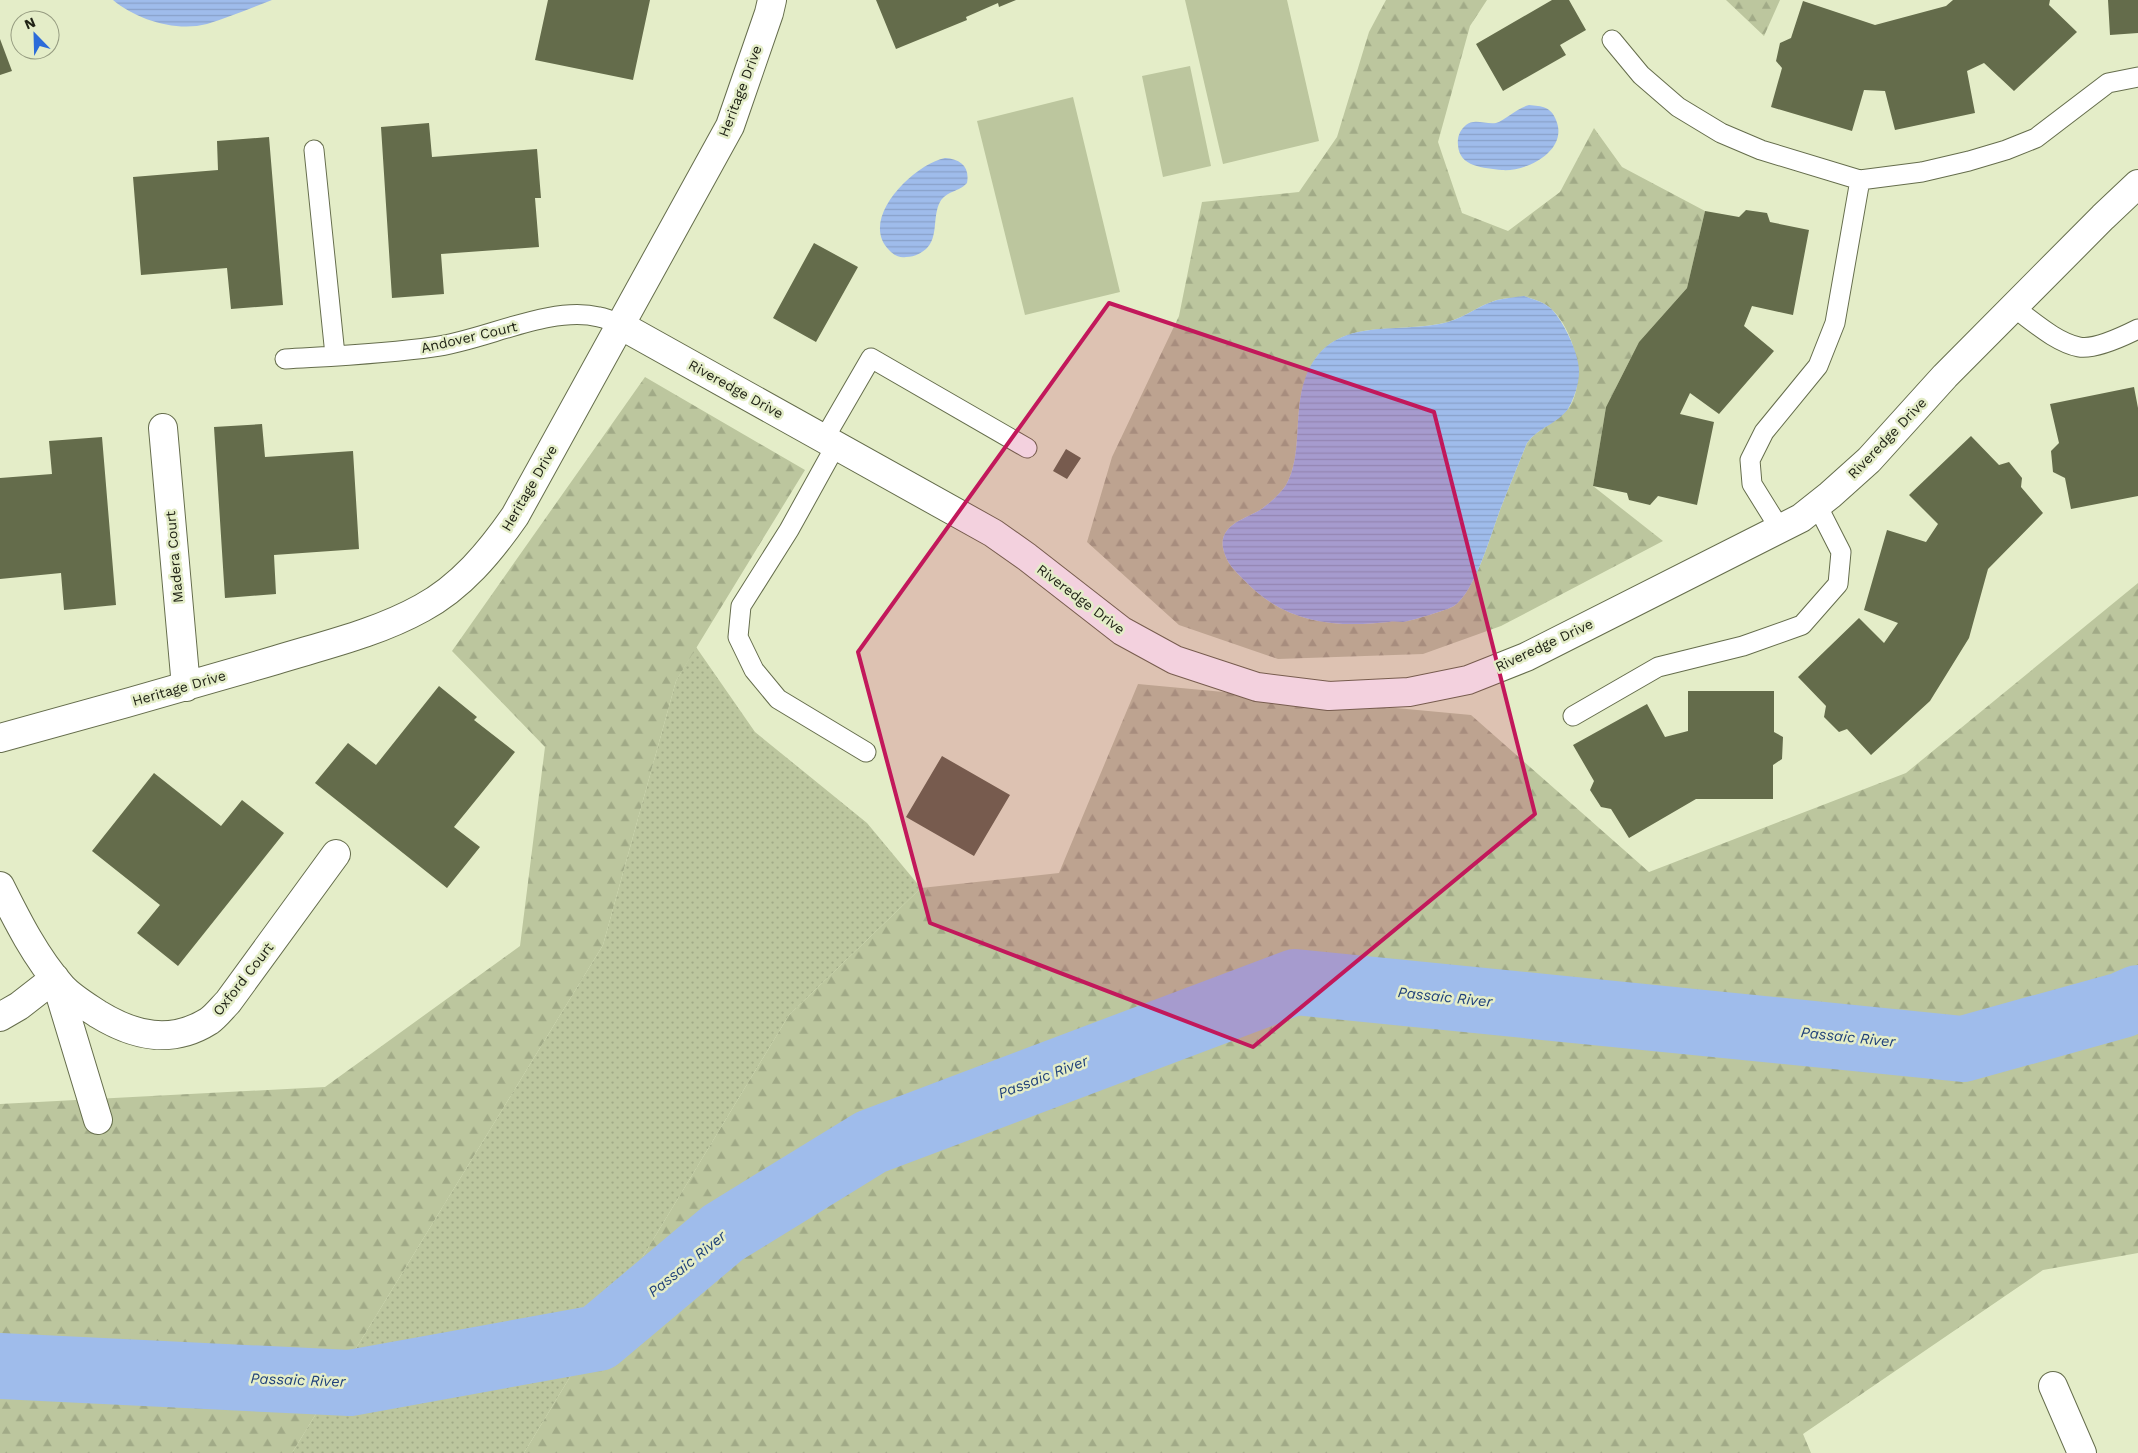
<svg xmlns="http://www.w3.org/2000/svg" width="2138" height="1453" viewBox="0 0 2138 1453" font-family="'Work Sans',sans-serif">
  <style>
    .grass { fill: url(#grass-dots) }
    .forest { fill: url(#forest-firs); fill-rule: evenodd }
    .pitch { fill: #bcc69e }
    .water { fill: url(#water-rules) }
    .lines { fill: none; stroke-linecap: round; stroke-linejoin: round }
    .river { stroke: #9fbceb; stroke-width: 66 }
    .building { fill: #646c4b }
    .lane-casing { stroke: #656d4c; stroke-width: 21 }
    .street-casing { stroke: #656d4c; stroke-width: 30 }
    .lane { stroke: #fff; stroke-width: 19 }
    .street { stroke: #fff; stroke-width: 28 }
    .marked { fill: #c2185b; fill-opacity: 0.2; stroke: #c2185b; stroke-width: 4; stroke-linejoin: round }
    .labels { text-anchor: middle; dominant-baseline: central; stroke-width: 5; stroke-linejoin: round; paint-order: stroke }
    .street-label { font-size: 14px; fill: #202316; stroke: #e4edc8 }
    .water-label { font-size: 15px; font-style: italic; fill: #1f4079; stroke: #e4edc8 }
  </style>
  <defs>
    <pattern id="grass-dots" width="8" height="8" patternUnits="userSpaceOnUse" patternTransform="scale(1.25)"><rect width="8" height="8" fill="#bcc69e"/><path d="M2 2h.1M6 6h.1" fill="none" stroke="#a1aa87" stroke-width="1.8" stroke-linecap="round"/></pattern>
    <pattern id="forest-firs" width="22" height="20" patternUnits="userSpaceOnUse" patternTransform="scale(1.25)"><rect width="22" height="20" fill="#bcc69e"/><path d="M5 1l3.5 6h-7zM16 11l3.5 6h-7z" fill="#a1aa87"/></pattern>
    <pattern id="water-rules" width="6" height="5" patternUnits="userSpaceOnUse" patternTransform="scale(1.25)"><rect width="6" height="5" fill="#9fbceb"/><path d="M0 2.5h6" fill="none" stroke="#89a1c9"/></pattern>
  </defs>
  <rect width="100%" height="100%" fill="#e4edc8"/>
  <path class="grass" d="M696,647L755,732L867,823L921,888L789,1015L524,1453H292L603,945L676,681Z"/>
  <path class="forest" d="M1386,0H1487L1470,26L1438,142L1462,213L1508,231L1560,192L1594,128L1622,167L1705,211L1687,288L1639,342L1606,407L1593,486L1663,541L1501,626L1423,654L1278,659L1179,625L1087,542L1112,457L1179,316L1202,202L1299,192L1337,137L1369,32ZM1524,296C1532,299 1542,301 1549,307C1574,327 1588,382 1568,409C1556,423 1538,428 1527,443C1518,465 1509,487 1500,510C1491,534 1475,592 1454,606C1448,610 1410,621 1403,622C1398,622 1394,621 1389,622C1334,628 1285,623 1245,581C1235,571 1226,563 1223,548C1219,525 1245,519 1260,510C1269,504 1280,494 1286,485C1303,455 1293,412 1305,380C1329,312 1394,336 1448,322C1465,317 1480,305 1497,300C1506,298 1515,298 1524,296Z
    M1726,0H1780L1764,36Z
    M645,377L805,470L676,681L603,945L292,1453H0V1104L325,1087L520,946L545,747L452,651Z
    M2138,583V1253L2043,1270L1803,1434L1811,1453H524L789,1015L921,888L1059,873L1138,684L1471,715L1649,872L1906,773Z"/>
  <path class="pitch" d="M1185,0H1287L1319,141L1223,164Z
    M1190,66L1211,166L1163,177L1142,76Z
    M1073,97L1120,292L1025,315L977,121Z"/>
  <path class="water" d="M113,0H272C251,8 229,17 207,24C176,32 137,20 113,0Z
    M1529,105C1542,106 1551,107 1556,120C1569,150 1527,172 1502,170C1484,168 1459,167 1458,145C1457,137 1460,130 1466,125C1474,118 1487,125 1496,123C1506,120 1515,109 1529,105Z
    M945,158C961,159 970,167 967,183C959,192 946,191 940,202C932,217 939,237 926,249C920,254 914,257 906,257C898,258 894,255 889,250C858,219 914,164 945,158Z
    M1524,296C1532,299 1542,301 1549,307C1562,317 1580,355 1579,372C1579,384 1574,399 1568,409C1557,424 1539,427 1527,443C1518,465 1509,487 1500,510C1491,534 1475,592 1454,606C1448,610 1410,621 1403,622C1398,622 1394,621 1389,622C1334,628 1285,623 1245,581C1235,571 1226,563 1223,548C1219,525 1245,519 1260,510C1269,504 1280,494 1286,485C1303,455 1293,412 1305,379C1329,312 1395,336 1448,322C1465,317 1480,305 1497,300C1506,298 1515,297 1524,296Z"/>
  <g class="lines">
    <path class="river" d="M0,1366L350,1383L598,1338L723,1233L871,1142L1295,982L1963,1049L2122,1005L2138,998"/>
  </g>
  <path class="building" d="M548,0H650L633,80L535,60Z
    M876,0H1016L999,7L998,3L966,17L967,20L896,49Z
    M1552,0H1569L1586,30L1560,45L1566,55L1503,91L1476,44Z
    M1953,0H2050L2049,5L2077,32L2014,91L1984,63L1967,71L1975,113L1895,130L1885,91L1864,90L1852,131L1771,107L1782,68L1776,61L1780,43L1791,38L1803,1L1875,25L1946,6Z
    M2108,0H2138V33L2110,35Z
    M0,39L12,71L0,75Z
    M429,123L432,157L537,149L541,198H535L539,247L441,254L444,294L392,298L381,127Z
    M269,137L283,305L231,309L227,268L141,275L133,177L218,170L217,141Z
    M1746,210L1767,213L1770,222L1809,230L1793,315L1752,306L1744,326L1774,351L1719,414L1690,393L1680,414L1714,422L1697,505L1658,496L1650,505L1629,500L1627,493L1593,486L1606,407L1639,342L1687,288L1705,211L1739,217Z
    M814,243L858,267L816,342L773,318Z
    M2134,387L2138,408V496L2071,509L2065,478L2053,472L2051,451L2059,443L2050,404Z
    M262,424L265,457L353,451L359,549L274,555L276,594L225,598L214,427Z
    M1971,436L1999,465L2009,462L2022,478L2021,487L2043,513L1988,569L1969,638L1930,701L1871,755L1847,729L1839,732L1824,717L1826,706L1798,677L1859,618L1884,643L1898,623L1864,610L1887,530L1926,542L1938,524L1909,495Z
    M102,437L116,605L64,610L61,573L0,579V478L52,474L49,441Z
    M1066,449L1081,458L1067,479L1053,471Z
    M439,686L477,717L474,720L515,752L454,827L480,847L447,888L315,783L348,743L376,765Z
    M1688,691H1774V732L1783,737L1782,759L1773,765V799H1696L1629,838L1611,809L1601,807L1590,790L1594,781L1573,745L1647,704L1665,737L1688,731Z
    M942,756L1010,795L974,856L906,817Z
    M154,773L221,826L242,800L284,833L178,966L137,933L160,905L92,851Z"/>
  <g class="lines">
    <g class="lane-casing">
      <path id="lane" d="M1612,40L1641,75L1678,107L1721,133L1761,150L1860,180L1922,172L1969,161L2006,150L2036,138L2108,83L2138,77
        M314,150L335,355
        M2013,307C2033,321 2055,342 2079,347C2095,350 2124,336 2138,329
        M285,359C334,356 384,354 433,347C484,341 549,305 599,317C606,318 614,322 620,325
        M824,439L871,358L1027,448
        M836,445L789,530L741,606L738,637L754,670L778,699L866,752
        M1780,529L1752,484L1750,460L1764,432L1818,366L1835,323L1860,180
        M1573,716L1658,667L1743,646L1802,625L1838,584L1841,552L1817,505"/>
    </g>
    <g class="street-casing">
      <path id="street" d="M620,325L993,533L1027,557L1122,631L1175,660L1257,687L1329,696L1409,692L1468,680L1526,657L1801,518L1830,495L1869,460L1945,376L2103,217L2138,184
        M163,428L186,687
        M0,738C92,713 184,687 276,660C325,645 377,633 422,608C461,587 490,552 515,516L730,126L769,13L772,0
        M0,886C17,920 36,958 62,987C71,997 86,1006 98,1014C134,1036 171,1045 209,1021C216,1016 222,1008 228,1002L336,854
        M0,1017L19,1006L55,978L98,1120
        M2053,1386L2082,1453"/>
    </g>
    <use href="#lane" class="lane"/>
    <use href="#street" class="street"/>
  </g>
  <path class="marked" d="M1109,303L1434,412L1535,814L1253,1047L930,923L858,652Z"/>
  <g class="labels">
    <g class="street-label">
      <text transform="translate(740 91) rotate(-69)">Heritage Drive</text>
      <text transform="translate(469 337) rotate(-13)">Andover Court</text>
      <text transform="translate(736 389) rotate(29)">Riveredge Drive</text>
      <text transform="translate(1887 438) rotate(-46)">Riveredge Drive</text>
      <text transform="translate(529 488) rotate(-60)">Heritage Drive</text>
      <text transform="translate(174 557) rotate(-95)">Madera Court</text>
      <text transform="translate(1081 599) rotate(37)">Riveredge Drive</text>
      <text transform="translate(1544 645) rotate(-25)">Riveredge Drive</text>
      <text transform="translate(179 688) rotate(-16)">Heritage Drive</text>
      <text transform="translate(243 979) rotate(-52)">Oxford Court</text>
    </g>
    <g class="water-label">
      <text transform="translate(1445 997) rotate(6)">Passaic River</text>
      <text transform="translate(1848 1037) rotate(6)">Passaic River</text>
      <text transform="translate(1043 1077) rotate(-21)">Passaic River</text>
      <text transform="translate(687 1264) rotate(-39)">Passaic River</text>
      <text transform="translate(298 1380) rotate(2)">Passaic River</text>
    </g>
  </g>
  <g transform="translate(35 35) rotate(337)"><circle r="24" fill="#e4edc8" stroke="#969c81"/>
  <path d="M0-4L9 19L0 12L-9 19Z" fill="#2c6cd9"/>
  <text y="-8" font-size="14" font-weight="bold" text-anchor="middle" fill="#202316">N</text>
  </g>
</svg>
